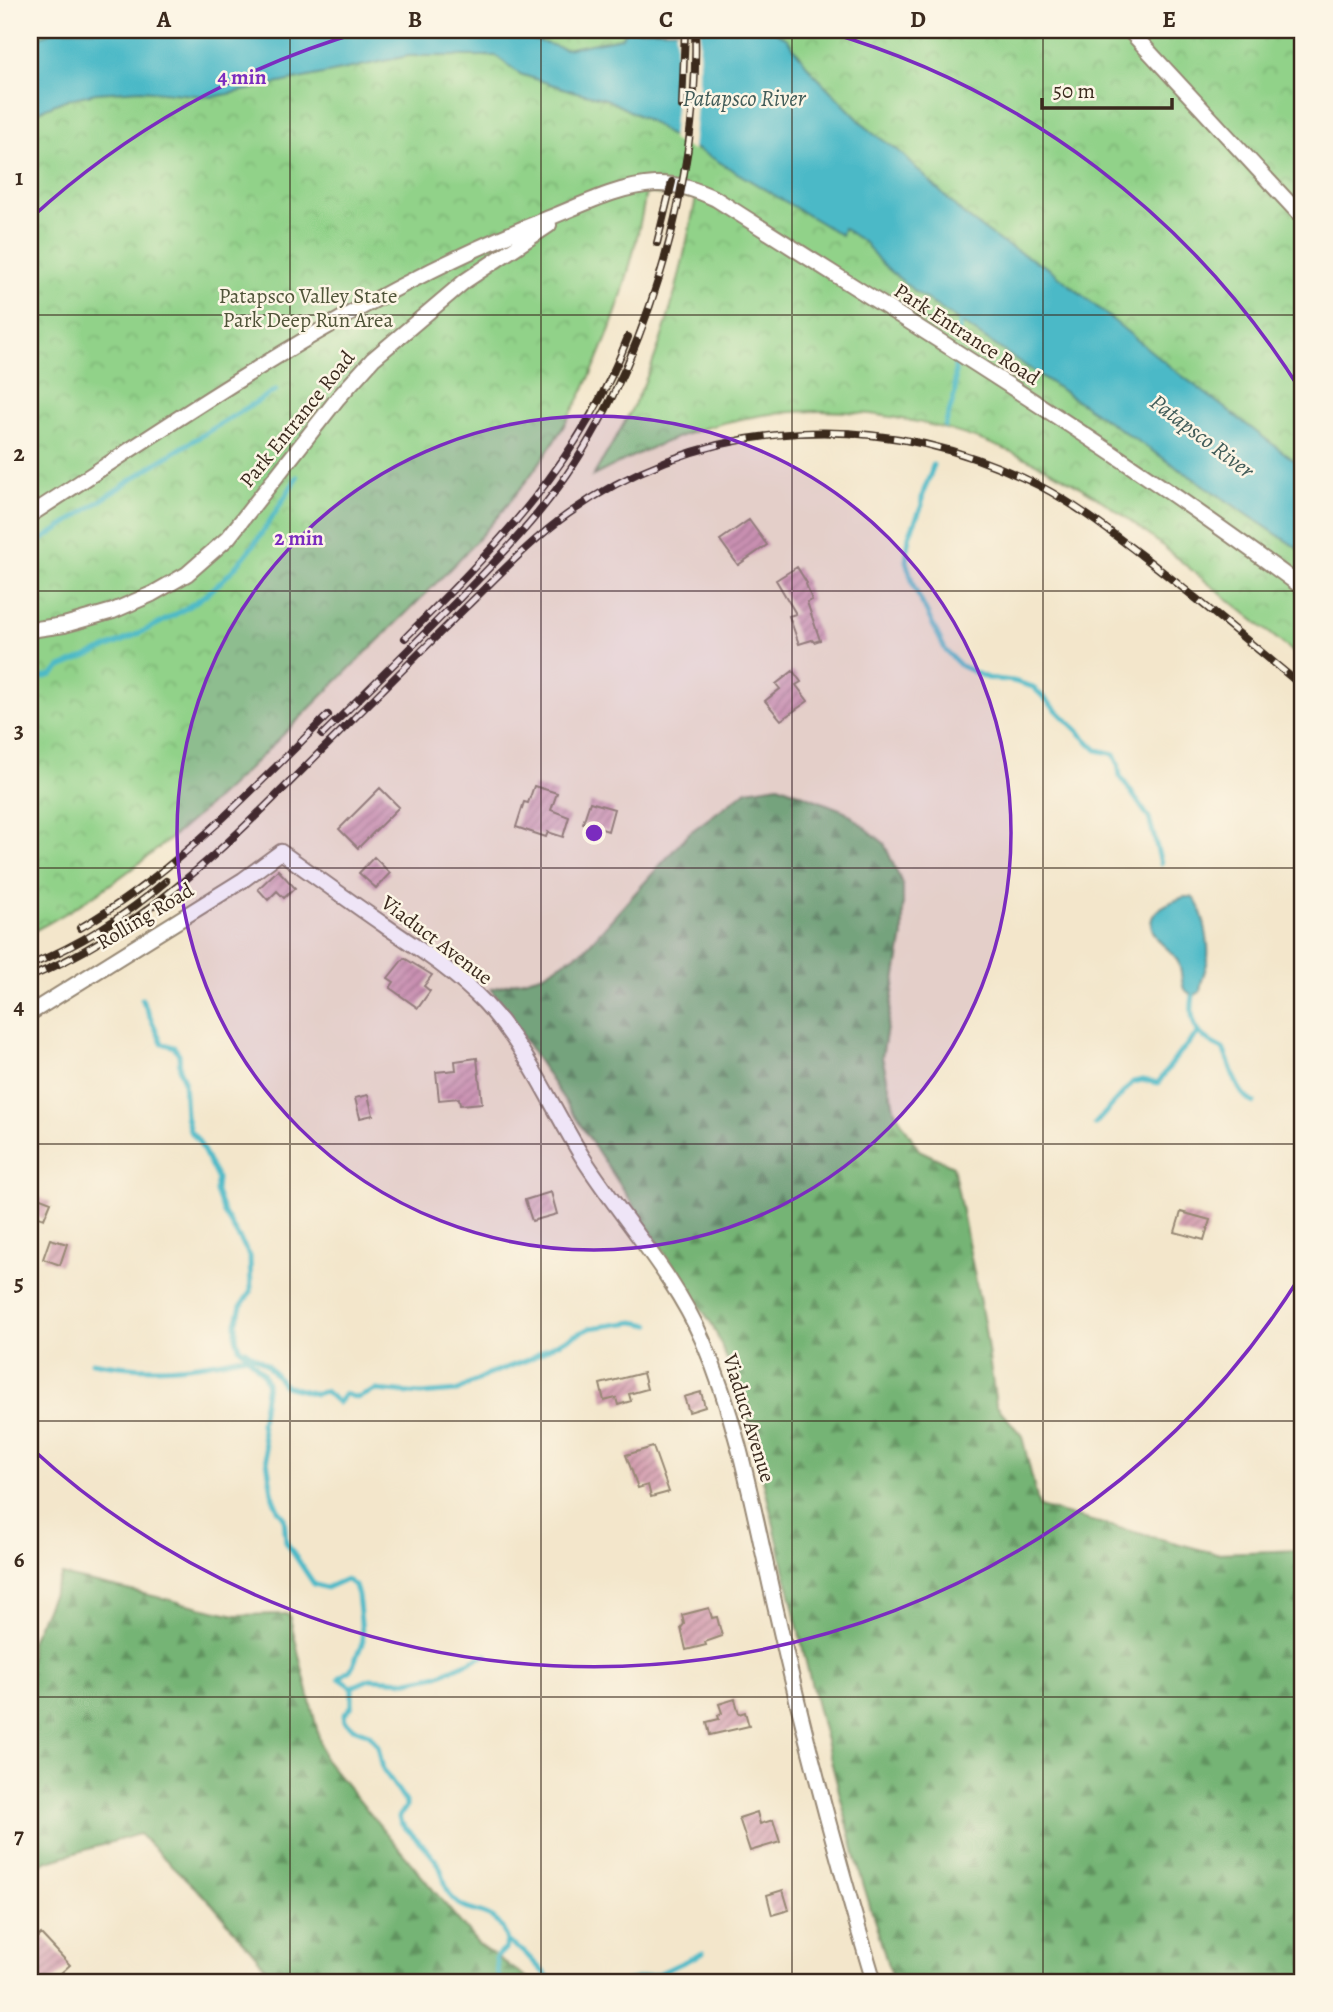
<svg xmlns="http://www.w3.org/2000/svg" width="1333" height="2012" viewBox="0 0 1333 2012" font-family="Alegreya,serif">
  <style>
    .forest { fill: url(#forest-firs); stroke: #586f4a; stroke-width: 2 }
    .park { fill: url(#park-crowns); stroke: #667e54; stroke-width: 2 }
    .water { fill: #4cb9c7; stroke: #447272; stroke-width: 2 }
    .pier { fill: #f3e6cb }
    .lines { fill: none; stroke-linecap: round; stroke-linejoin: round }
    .stream { stroke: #4cb9c7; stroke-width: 5 }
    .building { fill: url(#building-hatch) }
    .street-casing { stroke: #978874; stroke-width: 18 }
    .street { stroke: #fff; stroke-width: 14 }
    .rail-casing { stroke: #3b2a1e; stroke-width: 8 }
    .rail { stroke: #fcf5e5; stroke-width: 5; stroke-dasharray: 16; stroke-linecap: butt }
    .grid { fill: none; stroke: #3b2a1e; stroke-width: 2; stroke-opacity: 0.55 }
    .ring { fill: none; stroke: #7b2cbf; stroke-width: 3.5 }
    .labels { text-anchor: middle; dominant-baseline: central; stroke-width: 5; stroke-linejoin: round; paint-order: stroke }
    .park-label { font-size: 21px; fill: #505439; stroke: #fcf5e5 }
    .street-label { font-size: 21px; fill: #3b2a1e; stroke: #fcf5e5 }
    .water-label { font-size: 23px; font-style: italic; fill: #415c59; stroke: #fcf5e5 }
    .centre { fill: #7b2cbf; stroke: #fcf5e5; stroke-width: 3.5 }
    .ring-label { font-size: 21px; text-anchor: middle; font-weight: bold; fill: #7b2cbf; stroke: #fcf5e5; stroke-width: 5; stroke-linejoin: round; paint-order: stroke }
    .neatline { fill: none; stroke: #3b2a1e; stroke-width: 2.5 }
    .grid-label { font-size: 23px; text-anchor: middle; font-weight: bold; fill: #3b2a1e }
  </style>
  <defs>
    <pattern id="forest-firs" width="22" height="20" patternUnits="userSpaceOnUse" patternTransform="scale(1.75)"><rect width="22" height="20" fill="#74b475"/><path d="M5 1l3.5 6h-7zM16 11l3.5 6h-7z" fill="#60935f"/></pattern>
    <pattern id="park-crowns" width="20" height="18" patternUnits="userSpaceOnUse" patternTransform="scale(1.75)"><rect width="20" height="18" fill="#91d289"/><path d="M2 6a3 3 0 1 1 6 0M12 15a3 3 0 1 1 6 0" fill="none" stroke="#7eb476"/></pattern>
    <pattern id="building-hatch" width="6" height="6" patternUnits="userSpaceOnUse" patternTransform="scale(1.75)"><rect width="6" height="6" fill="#d49fb0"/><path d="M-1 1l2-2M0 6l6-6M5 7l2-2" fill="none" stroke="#ad828f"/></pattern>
  </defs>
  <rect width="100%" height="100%" fill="#fcf5e5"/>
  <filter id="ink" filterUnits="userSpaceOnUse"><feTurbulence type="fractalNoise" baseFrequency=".0143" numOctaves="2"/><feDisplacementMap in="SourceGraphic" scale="14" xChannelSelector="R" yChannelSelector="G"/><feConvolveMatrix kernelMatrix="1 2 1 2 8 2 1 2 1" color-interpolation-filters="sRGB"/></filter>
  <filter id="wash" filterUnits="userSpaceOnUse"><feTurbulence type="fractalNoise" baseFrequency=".00686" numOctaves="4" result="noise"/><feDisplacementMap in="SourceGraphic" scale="28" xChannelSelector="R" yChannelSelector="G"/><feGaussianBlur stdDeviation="1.57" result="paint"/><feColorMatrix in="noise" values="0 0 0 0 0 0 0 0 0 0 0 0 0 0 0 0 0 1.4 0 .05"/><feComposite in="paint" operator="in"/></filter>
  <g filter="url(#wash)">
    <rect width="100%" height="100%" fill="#f3e6cb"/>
    <path class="forest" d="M778,785L845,811L884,843L903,886V935L882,1057L895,1111L919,1150L953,1166L984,1323L996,1405L1022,1436L1039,1507L1214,1553L1303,1550V1982H893L860,1873L809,1675L745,1402L713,1326L491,989L544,974L585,949L689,833L747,790Z
      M62,1575L235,1615L289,1614L324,1758L478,1944L533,1982H278L212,1904L139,1834L48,1861L30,1871V1642Z"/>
    <path class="park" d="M30,30H1303V660C1265,629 1226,598 1188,567C1165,548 1142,528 1117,511C1000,429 846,385 705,428C665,440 630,457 593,476C611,447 629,417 643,386C670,326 683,262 696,198L646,193C631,273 610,346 569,417C515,511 431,589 354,664C252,765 159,866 30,933Z"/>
    <path class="water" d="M58,30H536L527,32L524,37L565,49L621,38L625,32L622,30H773L787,39L813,73L871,132L899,151L963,214L1001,242L1050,269L1173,369L1303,467V552L914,291L880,262L865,243L843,228L841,235L709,156L666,133L653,123L606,99L572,91L520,74L496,56H408L214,97L141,90L96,93L65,100L30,115V40Z
      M1184,897H1192C1204,907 1211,949 1207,964C1204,974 1201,981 1200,992L1193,996L1184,989C1181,981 1182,970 1178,962C1175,954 1166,948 1160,942C1138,915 1162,905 1184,897Z"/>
    <path class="pier" d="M676,30H700L699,82L693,151L672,140L675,107Z"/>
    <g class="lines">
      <path class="stream" d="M958,337L961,316
        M945,426L955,393V361
        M933,465C931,478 920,492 922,505L909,536L906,561L914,587L946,651L961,666L987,678L1013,681L1033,687L1097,750L1114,754L1118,763L1120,776L1149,818L1161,863
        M30,548L155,464L276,390
        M30,681L52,675L61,667C107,648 170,623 209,592C247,562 273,517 297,477
        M1193,996C1188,1024 1198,1038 1223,1049C1232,1066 1235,1094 1254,1103
        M142,999L162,1043L174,1047L179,1054L180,1071L184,1081L186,1116L190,1131L198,1140L217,1178L216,1192L224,1213L250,1256L251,1291L241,1306L236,1323V1338L239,1347L263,1373L267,1383L261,1423L273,1498L278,1510L284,1517L286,1542L314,1584L326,1588L346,1579L355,1586L358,1595L363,1641L354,1663L350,1670L339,1678L352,1687
        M1095,1124L1133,1082L1143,1080L1158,1083L1178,1055L1199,1032
        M245,1350L266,1364L285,1386L316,1394L325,1391L338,1403L345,1394L357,1398L376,1390L421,1394L457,1391L487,1375L530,1359L550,1347L590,1328L634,1322L650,1325
        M92,1362C149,1373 191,1368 247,1356
        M352,1687V1706L344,1715L345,1721L353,1728L369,1734L378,1746L383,1769L406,1802V1807L399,1817L401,1823C413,1836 429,1849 438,1864C445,1875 444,1890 453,1899C472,1919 498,1905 507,1941L524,1952L553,1982
        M352,1687L370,1679L408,1681L438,1675L486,1655
        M499,1982L496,1958L505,1949L507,1941
        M623,1982L658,1974L703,1953"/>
    </g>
    <g id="blocks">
      <path class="building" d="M749,520L767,545L738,565L720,540Z
        M797,567L807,583L806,584L812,600L807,602L820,640L814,642L812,640L799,644L789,616L796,614L776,580Z
        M793,671L801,682L796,685L808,701L781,720L765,701L780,689L776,684Z
        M534,786L557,793L551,810L569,817L563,837L548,832L546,837L516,827L524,802L528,803Z
        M380,788L399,807L358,848L339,829Z
        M590,802L614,809L608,831L583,823Z
        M374,857L390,873L376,888L359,873Z
        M278,870L295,888L284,898L277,891L268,900L258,889Z
        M404,958L432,975L424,986L430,991L418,1008L390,988L394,982L388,978Z
        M477,1058L482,1103L460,1105L459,1098L439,1100L436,1072L456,1070L455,1061Z
        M368,1095L373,1115L360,1118L355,1098Z
        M551,1192L557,1214L532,1221L525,1200Z
        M30,1194L51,1202L44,1219L30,1214Z
        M1181,1212L1210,1220L1204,1240L1175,1232Z
        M50,1239L67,1244L60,1265L43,1259Z
        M643,1373L647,1389L629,1394L631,1401L618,1405L616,1398L604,1401L600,1384Z
        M701,1392L705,1407L689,1412L684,1397Z
        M653,1447L669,1492L651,1497L648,1485L638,1488L626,1455Z
        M709,1608L712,1618L717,1617L722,1636L705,1642L706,1645L686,1650L681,1628L684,1624L682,1615Z
        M735,1699L739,1714L745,1712L749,1726L710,1735L707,1722L719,1719L718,1715L722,1713L719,1704Z
        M757,1812L760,1824L773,1820L780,1842L750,1851L739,1818Z
        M783,1890L789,1910L772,1915L767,1895Z
        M41,1934L70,1965L51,1982H30V1944Z"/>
    </g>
  </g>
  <g filter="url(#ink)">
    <use href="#blocks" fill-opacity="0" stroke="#978874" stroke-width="2"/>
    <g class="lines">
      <g class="street-casing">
        <path id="street" d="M1129,30L1303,218
          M30,515C197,407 362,291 549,218C582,205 618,186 655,184C677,183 695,189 716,199C913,325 1115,447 1303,588
          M30,630L64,625L113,611L152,594L187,574L228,538L338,398L373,359L465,281L549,225
          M30,1013L243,880L281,852C315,876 349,901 384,925C419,949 454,971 484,1002C526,1046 551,1106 583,1158C622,1219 674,1274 703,1341C740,1427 755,1519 776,1610C804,1735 837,1859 874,1982"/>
      </g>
      <use href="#street" class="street"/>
      <g class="rail-casing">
        <path id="rail" d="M682,106L685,30
          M657,243L672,182
          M405,638C497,546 581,461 628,337
          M322,735C366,692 410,648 454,604C487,570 521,536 550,498C644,376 700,183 695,30
          M80,928C175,873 251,791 328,715
          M30,965C78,946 127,915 166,881
          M30,977C146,930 235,837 322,750C370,703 417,655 465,608C498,576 530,541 568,514C710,414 884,408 1038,485C1075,504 1108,530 1141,555C1196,597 1249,642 1303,687"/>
      </g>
      <use href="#rail" class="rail"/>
    </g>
  </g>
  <path class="grid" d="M290,30V1982M541,30V1982M792,30V1982M1043,30V1982M30,315H1303M30,591H1303M30,868H1303M30,1144H1303M30,1421H1303M30,1697H1303"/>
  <circle cx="594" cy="833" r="417" fill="#7b2cbf" fill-opacity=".12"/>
  <g class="ring">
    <circle cx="594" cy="833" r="417"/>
    <path d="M1301 1275A834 834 0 0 1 31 1448M31 218A834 834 0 0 1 364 31M824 31A834 834 0 0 1 1301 391"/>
  </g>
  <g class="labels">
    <g class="park-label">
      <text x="308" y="296">Patapsco Valley State<tspan x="308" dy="24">Park Deep Run Area</tspan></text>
    </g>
    <g class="street-label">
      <text transform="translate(967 334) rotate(33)">Park Entrance Road</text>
      <text transform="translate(297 419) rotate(-51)">Park Entrance Road</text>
      <text transform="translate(145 916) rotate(-31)">Rolling Road</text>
      <text transform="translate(437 940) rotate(37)">Viaduct Avenue</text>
      <text transform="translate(749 1418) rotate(73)">Viaduct Avenue</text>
    </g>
    <g class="water-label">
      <text x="744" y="98">Patapsco River</text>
      <text transform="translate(1202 436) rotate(37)">Patapsco River</text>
    </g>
  </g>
  <circle cx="594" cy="833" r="10" class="centre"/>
  <g class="ring-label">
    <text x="242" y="84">4 min</text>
    <text x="299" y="545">2 min</text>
  </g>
  <rect width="1333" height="2012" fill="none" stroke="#fcf5e5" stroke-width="77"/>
  <path d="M1042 98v10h130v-10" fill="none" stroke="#3b2a1e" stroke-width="3.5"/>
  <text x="1053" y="98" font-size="21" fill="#3b2a1e" stroke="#fcf5e5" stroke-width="5" paint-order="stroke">50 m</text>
  <rect x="38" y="38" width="1256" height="1936" class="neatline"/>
  <g class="grid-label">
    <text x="164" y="27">A</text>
    <text x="415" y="27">B</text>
    <text x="666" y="27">C</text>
    <text x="918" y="27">D</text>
    <text x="1169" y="27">E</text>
    <text x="19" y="185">1</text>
    <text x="19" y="461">2</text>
    <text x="19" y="738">3</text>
    <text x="19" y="1014">4</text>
    <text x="19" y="1290">5</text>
    <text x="19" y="1567">6</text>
    <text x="19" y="1843">7</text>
  </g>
</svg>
